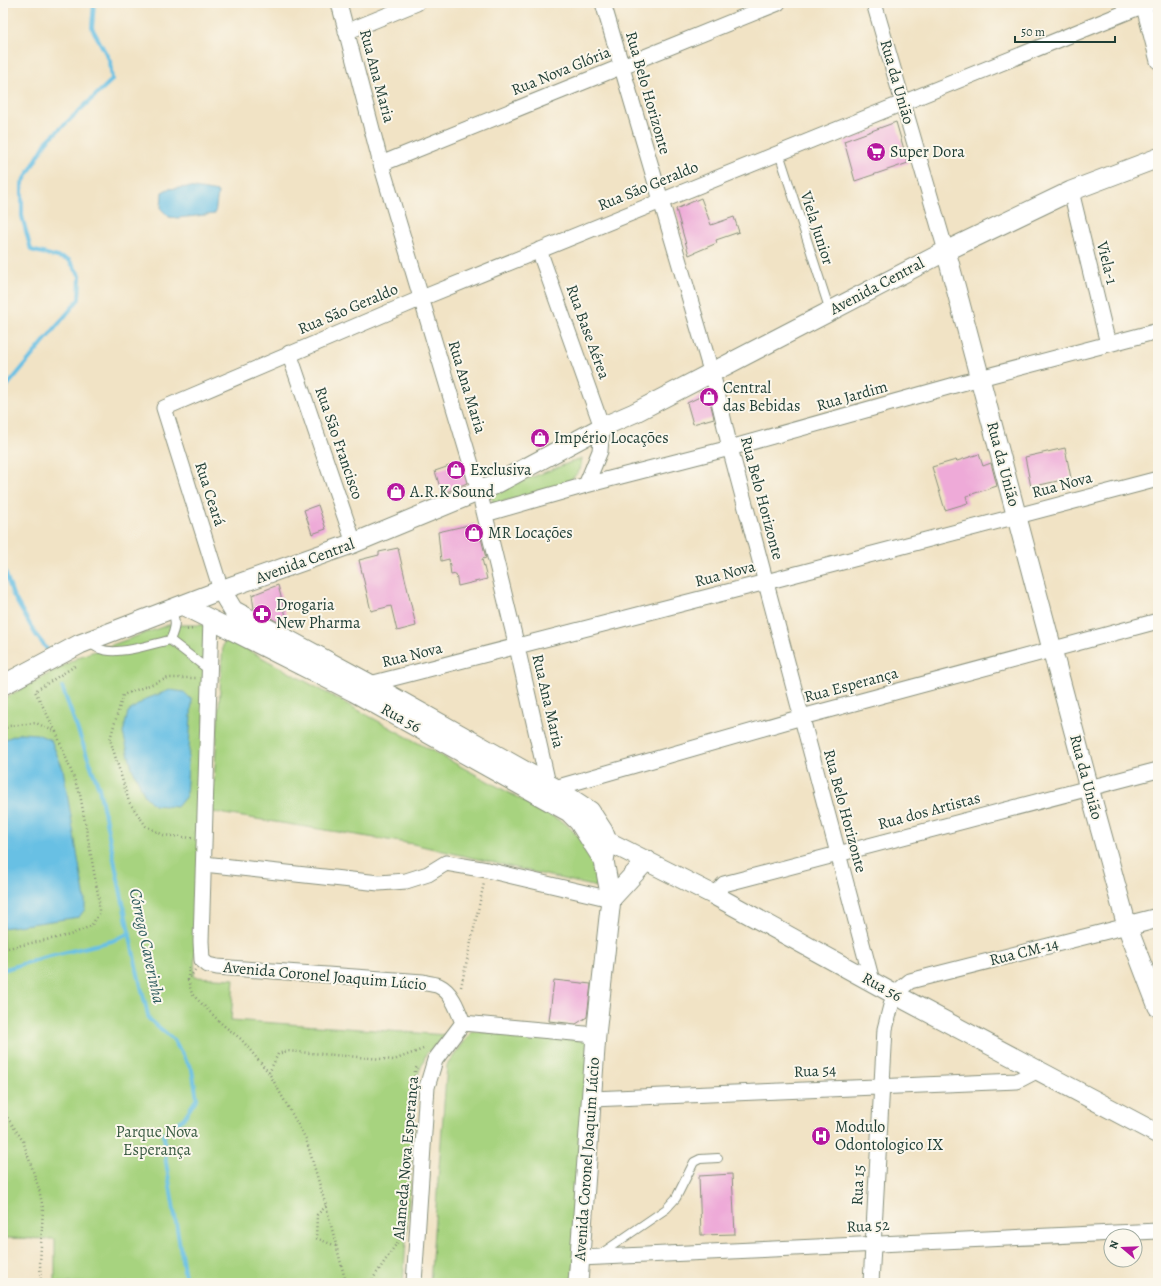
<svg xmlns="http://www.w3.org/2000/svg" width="1161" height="1286" viewBox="0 0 1161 1286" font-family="Alegreya,serif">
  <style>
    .green { fill: #a7d37f; stroke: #63885a }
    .water { fill: #67c0e4; stroke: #437e8c }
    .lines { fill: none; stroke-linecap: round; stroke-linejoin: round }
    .stream { stroke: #67c0e4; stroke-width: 4 }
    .building { fill: #eeaad8 }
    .service-casing { stroke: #88907c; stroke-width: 10 }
    .minor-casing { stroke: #88907c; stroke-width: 17 }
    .tertiary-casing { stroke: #88907c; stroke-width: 21 }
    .path { stroke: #88907c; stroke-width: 2.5; stroke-dasharray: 1 3; stroke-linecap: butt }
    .service { stroke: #fff; stroke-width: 8 }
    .minor { stroke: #fff; stroke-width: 15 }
    .tertiary { stroke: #fff; stroke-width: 19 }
    .labels { text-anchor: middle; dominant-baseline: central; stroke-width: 4; stroke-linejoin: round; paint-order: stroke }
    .street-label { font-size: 16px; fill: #1f3d34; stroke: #fbf7ec }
    .poi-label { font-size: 16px; fill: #1f3d34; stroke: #fbf7ec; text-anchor: start }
    .park-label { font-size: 16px; fill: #3a5b43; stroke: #fbf7ec }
    .water-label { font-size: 17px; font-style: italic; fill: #315e60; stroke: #fbf7ec }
  </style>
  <rect width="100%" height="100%" fill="#fbf7ec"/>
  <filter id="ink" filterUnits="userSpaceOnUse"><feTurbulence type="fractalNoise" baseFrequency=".025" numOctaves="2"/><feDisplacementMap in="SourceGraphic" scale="8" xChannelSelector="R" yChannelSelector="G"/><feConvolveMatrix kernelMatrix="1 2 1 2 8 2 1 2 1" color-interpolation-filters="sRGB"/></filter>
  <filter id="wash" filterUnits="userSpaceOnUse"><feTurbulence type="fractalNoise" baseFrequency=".012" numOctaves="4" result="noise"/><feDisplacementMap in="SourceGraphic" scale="16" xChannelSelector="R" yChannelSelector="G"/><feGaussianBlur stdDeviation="0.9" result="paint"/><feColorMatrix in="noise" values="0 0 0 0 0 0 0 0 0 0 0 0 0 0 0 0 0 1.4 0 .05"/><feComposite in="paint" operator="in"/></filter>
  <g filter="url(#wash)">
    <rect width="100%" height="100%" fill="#f1e3c5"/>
    <path class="green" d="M582,458L580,470L566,485L493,504L491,493Z
      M168,625H208L194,977L234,979L231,1020L446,1035L426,1054L418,1075L403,1283H55V1239L3,1238V699L81,656Z
      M230,640L566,824L584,842L596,864L597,887L413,844L212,812L223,644Z
      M472,1031L593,1041L573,1283H430L447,1065Z"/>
    <path class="water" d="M188,187L218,192L215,214L177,218L169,217L161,209L162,192L168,189Z
      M170,690L184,692L192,700L186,796L177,807L154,805L145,796L132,768L123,733L128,712L146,699Z
      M21,733L37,734L51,740L63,769L85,900V909L79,917L3,928V740Z"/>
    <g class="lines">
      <path class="stream" d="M3,391L79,299L80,276L69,260L31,250L22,216V184L47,141L112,80L110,61L92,28L94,3
        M3,566L13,595L36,635L50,653
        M62,687L99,788L137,970L149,1019L173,1039L192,1070L197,1098L184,1118L164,1134L166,1162L186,1283
        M3,970L42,958L112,941L130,933"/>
    </g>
    <g id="blocks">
      <path class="building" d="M896,122L908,163L855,181L844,141Z
        M701,198L711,225L734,217L739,232L716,240L717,243L689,255L676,209Z
        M708,393L714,418L693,424L687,403Z
        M1065,448L1071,478L1031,487L1025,457Z
        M979,454L983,466L991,463L997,486L966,496L968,503L945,510L932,467L956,460L957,461Z
        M461,462L467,483L442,494L435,471Z
        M318,505L326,529L312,534L304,510Z
        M473,524L479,530L486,558L482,559L487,579L458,586L456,574L451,575L449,559L441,561L438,532Z
        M398,548L416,626L397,631L391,606L371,611L359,560L379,555V552Z
        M278,585L289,628L254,609L252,595Z
        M554,980L591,984L587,1017L576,1024L549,1021Z
        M732,1174L735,1234L701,1235L699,1176Z"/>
    </g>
  </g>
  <g filter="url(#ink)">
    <use href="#blocks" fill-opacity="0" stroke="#88907c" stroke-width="1"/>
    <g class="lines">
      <g class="service-casing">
        <path id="service" d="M779,153L830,311
          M170,640L210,671
          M89,643C93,645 96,648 100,649C118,656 152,644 170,640C176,627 176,623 172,609
          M599,1255L666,1209L676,1198L694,1162L700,1159L718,1158"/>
      </g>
      <g class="minor-casing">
        <path id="minor" d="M339,3L381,164L479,491L517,647L548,784
          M603,3L716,388L730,448L872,981
          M874,3L946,251
          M1143,3L1158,61
          M346,32L417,3
          M381,164L778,3
          M1071,191L1108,344
          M539,250L602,427L600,451L586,485
          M289,353L354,543
          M485,514L586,485L730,448L980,378L1158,331
          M221,590L164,408L422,298L1149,3
          M211,619L201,941L202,960L208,965L217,967L423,982C428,984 435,984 439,986C452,992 458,1010 463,1023L596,1035
          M370,684L766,582L1158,479
          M555,788L802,717L1158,621
          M204,864L379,883L406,881L428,874L446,863L487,870L611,899
          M714,895L724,884L1158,770
          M592,1099L1017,1081L1038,1070
          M580,1258L1158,1231
          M414,1283L427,1087L435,1060L463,1023
          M871,1283L885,1029L894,994L910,981L1127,926"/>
      </g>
      <g class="tertiary-casing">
        <path id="tertiary" d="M946,251L1089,788L1127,926L1158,1007
          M221,590L233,610L370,684L555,788L590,811L603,831L607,841
          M182,605L354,692L569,812L579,822L604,861
          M3,685L80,644L221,590L354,543L494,485L602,427L634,413L946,251L1071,191L1158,158
          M592,843L607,841L714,895L894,994L1158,1134
          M611,899L647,860
          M1127,926L1158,918
          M578,1283L596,1035L611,899L604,861L606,849"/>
      </g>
      <path class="path" d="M183,630L194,629
        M3,730L9,726L36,723L56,732L80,794L99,900V914L91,926L70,935L3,949
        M56,732L35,691L75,666
        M192,838L163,835L146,826L129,802L110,739L123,695L168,678H197
        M195,970L188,980L192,994L223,1025L241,1039L269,1073L306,1139L326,1206L346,1283
        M188,980L189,966
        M461,987L484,883
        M269,1073L278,1054L287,1051L394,1060L426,1048
        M415,1076V1070L418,1065
        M3,1111L23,1141L39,1189L43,1208L40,1264L41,1283
        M326,1206L317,1215L316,1238L336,1246
        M370,1283L403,1234"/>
      <use href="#service" class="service"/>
      <use href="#minor" class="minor"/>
      <use href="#tertiary" class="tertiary"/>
    </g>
  </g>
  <defs>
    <g id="supermarket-disc" transform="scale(1)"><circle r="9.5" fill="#b5179e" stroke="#fbf7ec"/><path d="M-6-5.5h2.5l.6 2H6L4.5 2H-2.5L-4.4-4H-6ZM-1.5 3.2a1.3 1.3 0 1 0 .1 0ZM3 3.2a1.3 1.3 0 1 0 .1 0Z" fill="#fff"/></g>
    <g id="shop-disc" transform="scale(1)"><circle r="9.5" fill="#b5179e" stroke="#fbf7ec"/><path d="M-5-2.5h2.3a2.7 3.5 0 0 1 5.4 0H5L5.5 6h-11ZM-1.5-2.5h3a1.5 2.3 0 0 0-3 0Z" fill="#fff"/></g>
    <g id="pharmacy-disc" transform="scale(1)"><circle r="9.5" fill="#b5179e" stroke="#fbf7ec"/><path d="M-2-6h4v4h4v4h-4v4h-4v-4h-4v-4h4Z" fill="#fff"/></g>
    <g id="hospital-disc" transform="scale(1)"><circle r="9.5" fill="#b5179e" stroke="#fbf7ec"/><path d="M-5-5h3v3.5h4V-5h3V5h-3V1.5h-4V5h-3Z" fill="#fff"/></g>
  </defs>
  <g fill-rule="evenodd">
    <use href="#supermarket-disc" x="876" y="152"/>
    <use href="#shop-disc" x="709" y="397"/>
    <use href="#shop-disc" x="540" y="438"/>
    <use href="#shop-disc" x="456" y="470"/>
    <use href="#shop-disc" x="396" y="492"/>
    <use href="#shop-disc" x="474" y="533"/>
    <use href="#pharmacy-disc" x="262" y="614"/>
    <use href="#hospital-disc" x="821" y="1136"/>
  </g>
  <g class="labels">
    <g class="street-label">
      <text transform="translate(561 71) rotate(-22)">Rua Nova Glória</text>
      <text transform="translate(377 76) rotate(75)">Rua Ana Maria</text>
      <text transform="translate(897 82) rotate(74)">Rua da União</text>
      <text transform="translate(648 93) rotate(74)">Rua Belo Horizonte</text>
      <text transform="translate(648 186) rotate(-22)">Rua São Geraldo</text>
      <text transform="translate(817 228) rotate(72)">Viela Junior</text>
      <text transform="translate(1107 263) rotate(76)">Viela-1</text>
      <text transform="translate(877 286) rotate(-28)">Avenida Central</text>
      <text transform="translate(348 309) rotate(-23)">Rua São Geraldo</text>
      <text transform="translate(588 332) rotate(70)">Rua Base Aérea</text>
      <text transform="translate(467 387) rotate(73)">Rua Ana Maria</text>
      <text transform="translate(852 396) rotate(-16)">Rua Jardim</text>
      <text transform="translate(339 443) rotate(71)">Rua São Francisco</text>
      <text transform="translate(1003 464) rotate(75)">Rua da União</text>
      <text transform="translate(1062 485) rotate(-15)">Rua Nova</text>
      <text transform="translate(210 494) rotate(72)">Rua Ceará</text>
      <text transform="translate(762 498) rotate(75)">Rua Belo Horizonte</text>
      <text transform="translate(305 561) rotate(-20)">Avenida Central</text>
      <text transform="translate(725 574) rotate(-15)">Rua Nova</text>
      <text transform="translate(412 655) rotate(-14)">Rua Nova</text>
      <text transform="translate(851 685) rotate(-15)">Rua Esperança</text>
      <text transform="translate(548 701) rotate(77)">Rua Ana Maria</text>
      <text transform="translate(401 718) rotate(29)">Rua 56</text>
      <text transform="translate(1086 777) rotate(75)">Rua da União</text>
      <text transform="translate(845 811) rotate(75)">Rua Belo Horizonte</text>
      <text transform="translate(929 811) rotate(-15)">Rua dos Artistas</text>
      <text transform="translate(1024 952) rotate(-14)">Rua CM-14</text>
      <text transform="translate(325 976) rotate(5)">Avenida Coronel Joaquim Lúcio</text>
      <text transform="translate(882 987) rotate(29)">Rua 56</text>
      <text transform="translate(815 1071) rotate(-3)">Rua 54</text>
      <text transform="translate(406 1158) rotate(-85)">Alameda Nova Esperança</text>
      <text transform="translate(587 1159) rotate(-86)">Avenida Coronel Joaquim Lúcio</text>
      <text transform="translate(858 1185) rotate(-87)">Rua 15</text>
      <text transform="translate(868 1226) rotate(-3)">Rua 52</text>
    </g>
    <g class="poi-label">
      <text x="890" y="152">Super Dora</text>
      <text x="723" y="388">Central<tspan x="723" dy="18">das Bebidas</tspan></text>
      <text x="554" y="438">Império Locações</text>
      <text x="470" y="470">Exclusiva</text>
      <text x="410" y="492">A.R.K Sound</text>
      <text x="488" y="533">MR Locações</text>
      <text x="276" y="605">Drogaria<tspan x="276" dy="18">New Pharma</tspan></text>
      <text x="835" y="1127">Modulo<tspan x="835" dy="18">Odontologico IX</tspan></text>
    </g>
    <g class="park-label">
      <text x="157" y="1132">Parque Nova<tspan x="157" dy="18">Esperança</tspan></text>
    </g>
    <g class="water-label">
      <text transform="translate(147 946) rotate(78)">Córrego Caverinha</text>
    </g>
  </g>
  <rect width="1161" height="1286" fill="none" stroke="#fbf7ec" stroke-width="16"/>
  <g transform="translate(1123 1248) rotate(289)"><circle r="19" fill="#fbf7ec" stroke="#a3ada2"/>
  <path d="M0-3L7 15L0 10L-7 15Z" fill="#b5179e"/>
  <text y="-6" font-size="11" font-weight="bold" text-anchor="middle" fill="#1f3d34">N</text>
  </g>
  <path d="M1015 36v6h100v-6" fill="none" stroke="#1f3d34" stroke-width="2"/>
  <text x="1021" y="36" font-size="12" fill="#1f3d34" stroke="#fbf7ec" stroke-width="3" paint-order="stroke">50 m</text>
</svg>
